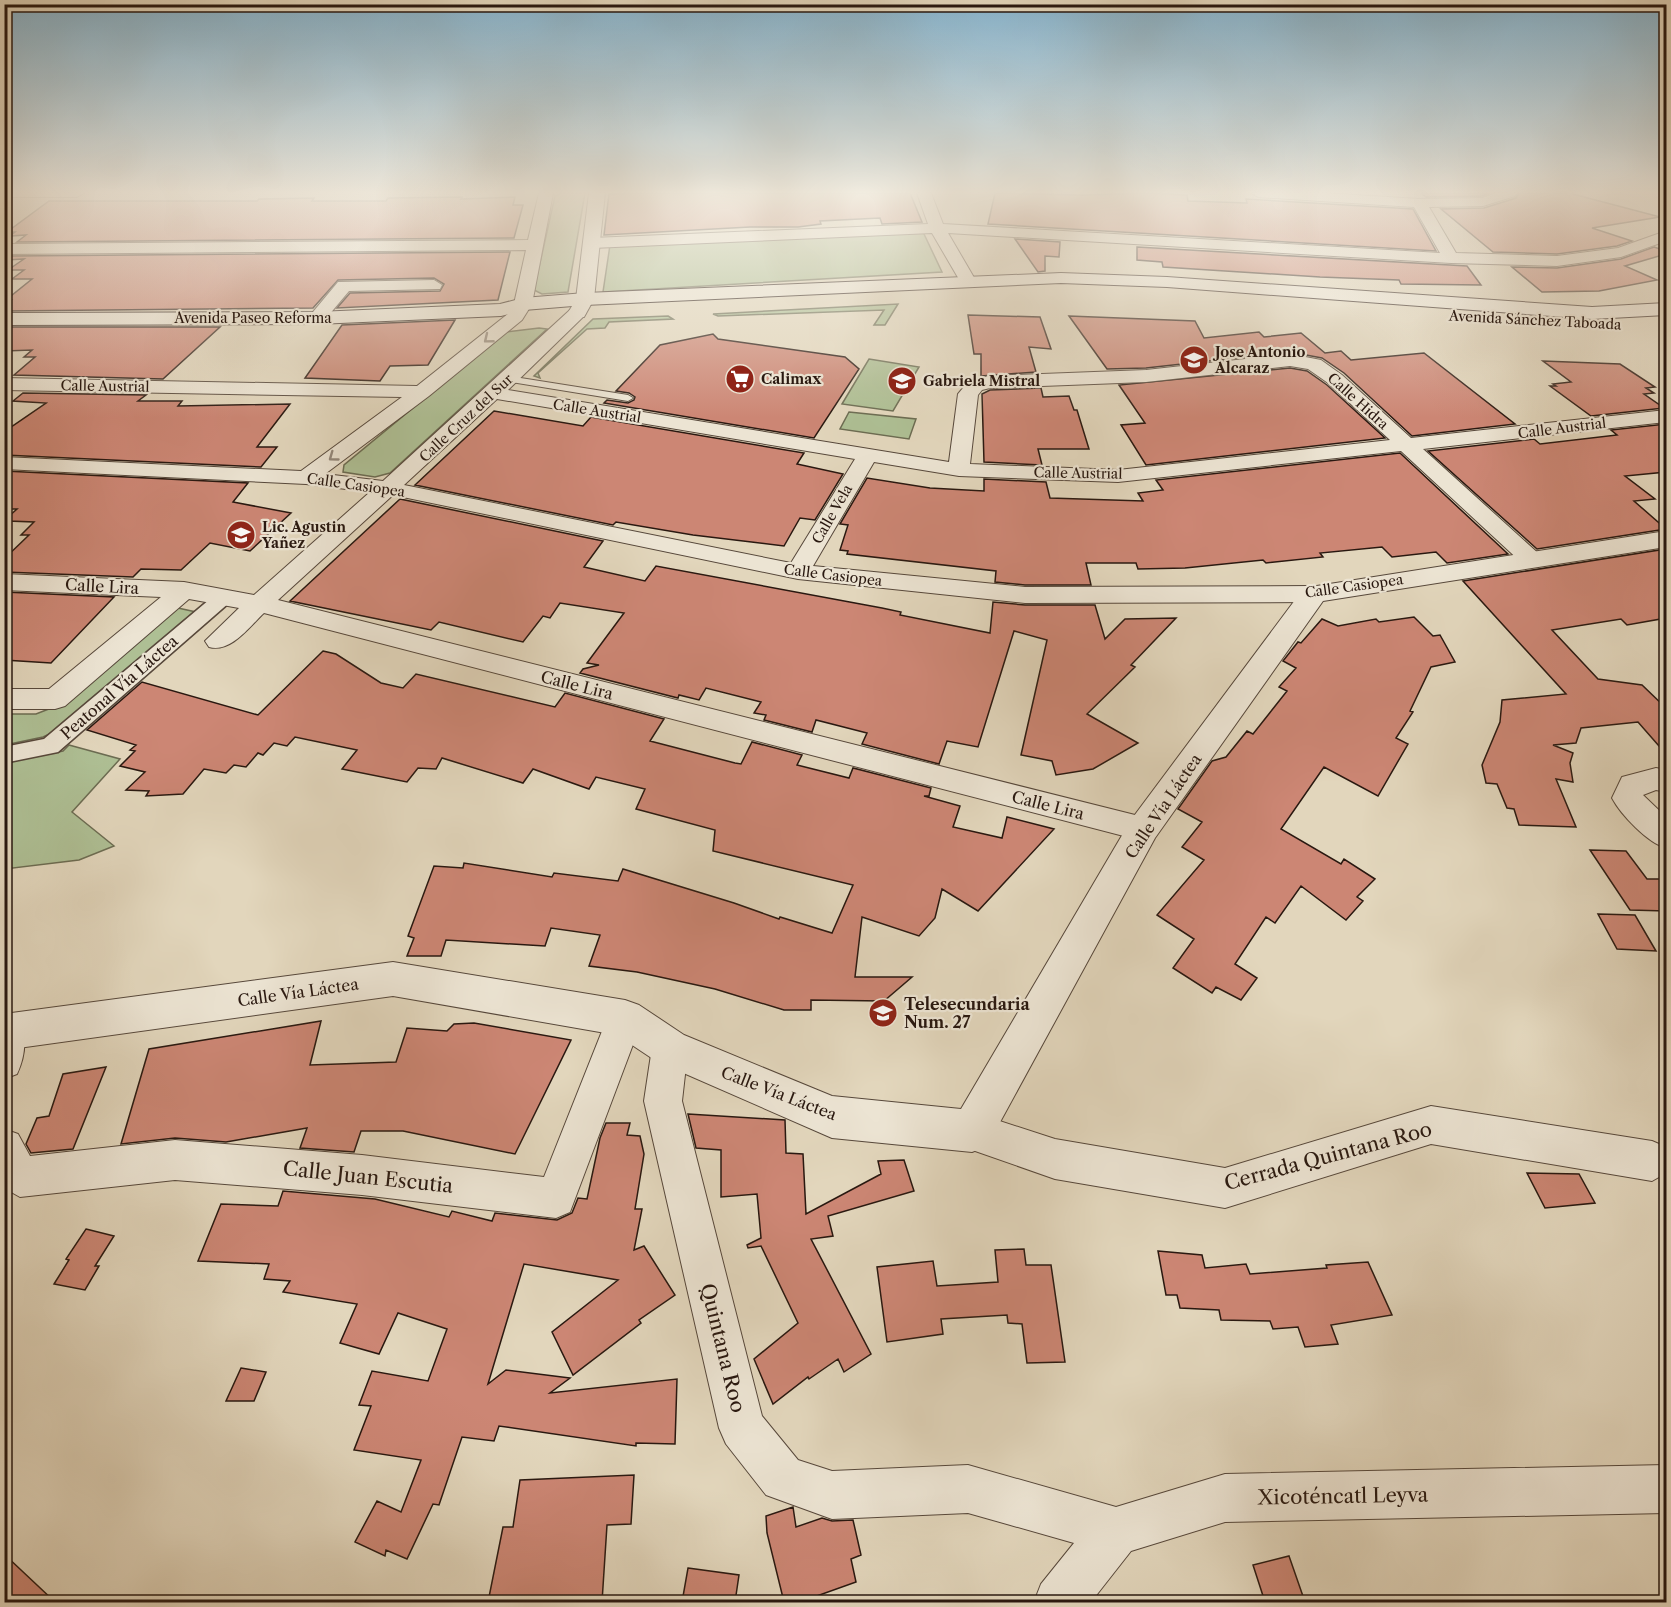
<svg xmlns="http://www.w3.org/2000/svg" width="1671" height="1607" viewBox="0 0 1671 1607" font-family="'Libre Caslon Text',serif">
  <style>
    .green { fill: #aebf94; stroke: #6c6c52; stroke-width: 1.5 }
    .building { fill: #cc8674; stroke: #291810; stroke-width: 1.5 }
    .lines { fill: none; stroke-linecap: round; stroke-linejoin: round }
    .service-casing { stroke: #57483b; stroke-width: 2 }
    .pedestrian-casing { stroke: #57483b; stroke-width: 3 }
    .minor-casing { stroke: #57483b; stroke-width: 2 }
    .tertiary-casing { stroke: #57483b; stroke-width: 2 }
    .secondary-casing { stroke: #291810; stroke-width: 2 }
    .service { fill: #ece4d3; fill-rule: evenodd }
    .pedestrian { fill: #ece4d3; fill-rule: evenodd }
    .minor { fill: #ece4d3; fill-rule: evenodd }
    .tertiary { fill: #ece4d3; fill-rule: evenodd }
    .secondary { fill: #ece4d3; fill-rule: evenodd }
    .oneway { stroke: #94887b }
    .labels { text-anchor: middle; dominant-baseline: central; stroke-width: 4.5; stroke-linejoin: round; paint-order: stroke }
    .far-street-label { font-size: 14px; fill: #291810; stroke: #ece4d3 }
    .far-poi-label { font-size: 14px; font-weight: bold; fill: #291810; stroke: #ece4d3; text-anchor: start }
    .street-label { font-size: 16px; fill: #291810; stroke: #ece4d3 }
    .poi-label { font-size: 16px; font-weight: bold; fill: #291810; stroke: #ece4d3; text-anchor: start }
    .near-street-label { font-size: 20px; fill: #291810; stroke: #ece4d3 }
  </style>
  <rect width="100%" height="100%" fill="#e2d6bc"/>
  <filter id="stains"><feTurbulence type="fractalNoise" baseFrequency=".00333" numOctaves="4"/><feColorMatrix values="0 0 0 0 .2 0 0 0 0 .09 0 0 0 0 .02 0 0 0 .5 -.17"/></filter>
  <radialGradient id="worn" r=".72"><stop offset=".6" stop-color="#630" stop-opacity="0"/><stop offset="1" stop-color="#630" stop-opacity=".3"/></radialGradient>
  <path class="green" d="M561,193H585L568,292L542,294L534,290L555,196Z
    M928,231L924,234L942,272L603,292L610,245Z
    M898,304L885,325H874L884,310L718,316L713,314Z
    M668,316L673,319L609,322L605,328L587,329L538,373L540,378L534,376L593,319Z
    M539,328L547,329L390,473L375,477L343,472L344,465L505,332Z
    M869,359L919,367L893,411L842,404Z
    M849,412L916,419L909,439L840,429Z
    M178,608L196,612L69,725L43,737L5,745V714H36L59,705Z
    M69,745L120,759L72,812L114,846L79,860L5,869L4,763L63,751Z"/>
  <path class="building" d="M641,193H910L922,222L882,224L880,218L820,221L821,224L798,227H750L604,235L609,194Z
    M995,193L1082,195L1148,193L1187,195L1188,201L1247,203L1246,199L1413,209L1436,251L988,224Z
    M1421,193H1490L1482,196L1426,197Z
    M1519,193H1569L1660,217L1592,228L1632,241L1617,246L1557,254L1493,252L1441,209L1484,208L1516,198Z
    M462,197L461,199L515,197L513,205H523L514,238L17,242L26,235L10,236L15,232H7L49,201H257L259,199L314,198L312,201H386L388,198Z
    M1015,239L1060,242L1059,257L1045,256V271L1038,272Z
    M1137,247L1467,266L1481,285L1401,284L1399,280L1320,277L1163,267L1162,262L1137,260Z
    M1654,247L1666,251V254L1625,266L1657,280L1599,291L1542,292L1512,267L1557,268L1621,259Z
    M510,252L498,300L337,308L350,293L440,291L444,284L434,278L338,280L313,308L4,311V305L11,300H6L32,279H12L24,270H8L24,259L7,260L11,256Z
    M968,315L1040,317L1051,349L1029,347L1036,372L981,376V354H974Z
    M1069,316L1195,321L1204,338L1259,332L1264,337L1301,333L1325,353L1341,351L1351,360L1424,353L1515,424L1412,436L1344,373L1322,358L1290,352L1146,368L1107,369Z
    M455,320L428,365L390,366L380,381L305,378L342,325Z
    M4,327H220L163,379L14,375L35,357H24L32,350L4,351Z
    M713,334L718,339L845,357L859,369L814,438L604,403L607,400L628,403L634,400L635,397L629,393L616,391L660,345Z
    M1543,361L1620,364L1655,387L1646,388L1654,393L1644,394L1664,408L1591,416L1550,386H1556L1553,384L1571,382Z
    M1290,368L1307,371L1327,385L1385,438L1146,465L1121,425L1145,423L1119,385Z
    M1041,388L1043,397L1069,396L1074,410H1077L1089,449H1038L1042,465L984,462L982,394L990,390Z
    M23,393L146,395L138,401H182L178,406L290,404L257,447H277L261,467L4,455V432L46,403L13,401Z
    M494,411L583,426L591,417L804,453L797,464L843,474L815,520L800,518L784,546L693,535L616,522L613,525L415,485Z
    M1666,424V472L1625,476L1655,499L1634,501L1666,529L1537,549L1428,451L1534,439L1540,444L1617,435L1611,430Z
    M1400,453L1508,554L1447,563L1436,552L1392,557L1382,547L1320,553L1323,557L1266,563L1263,560L1185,568L1138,569L1136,563H1086L1091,585H1025L995,582L996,571L847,554L848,551L840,550L848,525L840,524L867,478L930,488L984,491V479L1046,482L1050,498L1143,501L1138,493L1163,490L1156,480Z
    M4,471L248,483L233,502L291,513L250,551L210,543L181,570L141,569L133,577L4,572V559L29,535H21L34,522L8,521L10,518H7L17,509H4Z
    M400,499L603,541L584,567L645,581L656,566L882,608L901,612L900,615L990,633L993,602L1025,605H1095L1105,639L1125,619L1176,618L1131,665L1135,667L1087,714L1138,743L1093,769L1056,775L1052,761L1021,755L1047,640L1014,631L978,747L947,741L939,764L862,744L867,733L816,720L812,732L764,720L766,715L754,713L761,702L706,688L699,700L679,695L678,698L580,673L583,669L599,665L587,663L624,613L560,603L550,618L543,616L523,642L439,622L431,630L290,601Z
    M1666,549V618L1627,625L1621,619L1552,630L1598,679L1642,685L1666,708V754L1638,722L1581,728L1576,743L1553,745L1573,753L1570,763L1573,782L1556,779L1576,827L1519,825L1514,809L1507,808L1497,784L1486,783L1482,765L1500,722L1502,700L1566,694L1463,581Z
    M4,592L114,597L51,663L4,660Z
    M1414,617L1433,636L1440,635L1455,662L1431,667L1410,711L1413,712L1396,738L1408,744L1378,796L1324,767L1281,829L1341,864L1344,859L1375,879L1357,897L1363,901L1346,920L1301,886L1275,923L1266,917L1235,964L1257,978L1241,1000L1216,987L1212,993L1173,968L1194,939L1157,915L1204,860L1182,847L1202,822L1178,809L1212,761L1226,757L1247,731L1253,734L1287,691L1279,687L1296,668L1283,661L1298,642L1301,643L1322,619L1338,626L1376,619L1379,622Z
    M323,651L336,654L381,683L403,688L416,674L555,707L565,693L664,719L650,741L735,763L741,764L752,742L802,755L797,765L849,778L853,768L931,788L929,796H924L960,806L953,827L1002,838L1007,817L1054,829L978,911L942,889L935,918L919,936L862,917L855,977H912L884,1001L811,1000V1010H784L715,989L637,972L589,966L600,935L551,928L545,946L446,940L441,956H407L414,938L408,936L434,866L463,868L464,863L552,877L554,873L618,881L623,869L734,903L779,919L780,917L832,933L853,885L713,851L715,830L636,809L645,789L596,777L589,789L533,769L523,783L442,758L436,769L418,768L407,782L342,769L357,750L295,737L287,746L274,743L263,755L258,753L246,767L234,765L226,773L204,769L183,794L146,796L149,791L126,790L145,772L120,766L135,751L130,750L136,745L87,730L142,682L258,715Z
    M1590,850L1626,851L1647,879H1666V911L1630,910Z
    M1598,914L1635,915L1656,951L1617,949Z
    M321,1021L310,1065L396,1062L407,1028L447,1031L454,1024L474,1023L571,1040L515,1154L403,1131H361L354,1152L300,1148L307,1128L226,1142L175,1138L121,1144L149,1049Z
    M106,1067L73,1149L31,1153L26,1144L37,1118L49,1116L63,1074Z
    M688,1114L785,1120L786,1153L803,1154L806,1214L881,1174L878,1161L904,1160L914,1191L828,1216L833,1236L811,1239L871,1354L844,1372L838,1359L809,1379L808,1377L773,1404L754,1359L798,1323L761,1246L748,1248L747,1245L761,1238L757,1194L721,1197V1150L696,1148Z
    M606,1123H630L627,1135L640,1136L644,1154L635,1209H642L634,1250L644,1246L675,1295L639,1320L641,1323L573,1375L552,1332L618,1280L524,1264L488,1384L506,1370L570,1378L550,1393L677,1379L675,1444L636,1443V1446L499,1426L494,1441L462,1437L439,1505L433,1504L407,1559L386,1550L385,1556L355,1542L377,1501L401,1512L421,1460L354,1450L371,1406L359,1405L372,1371L428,1381L447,1329L398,1313L379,1354L340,1343L357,1304L283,1292L290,1281L264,1279L269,1264L198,1261L221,1204L278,1206L283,1191L375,1199L449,1217L452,1211L492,1221L495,1213L557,1220L572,1213L578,1198L587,1199L600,1138Z
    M1527,1173L1579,1174L1595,1203L1545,1208Z
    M86,1229L114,1236L95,1266H99L85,1290L54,1284L69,1260L66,1259Z
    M1024,1249L1026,1265H1051L1065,1362L1027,1363L1022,1324L1008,1323L1007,1315L941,1319L943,1334L887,1342L877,1267L933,1261L937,1286L998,1282L995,1250Z
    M1158,1251L1202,1255L1205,1268L1246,1264L1250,1274L1327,1268L1326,1265L1368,1262L1392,1315L1331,1325L1338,1344L1305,1347L1298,1327L1273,1329L1270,1321L1221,1320L1219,1310L1180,1308L1177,1295H1166Z
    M241,1368L266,1372L254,1401H226Z
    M634,1475L631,1524L607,1525L602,1602H488L503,1527H513L520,1480Z
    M793,1507L796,1527L822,1518L832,1521L853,1520L861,1555L851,1559L856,1582L800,1602H784L767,1533L766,1516Z
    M4,1554L55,1602H4Z
    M1289,1556L1305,1602H1265L1253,1565Z
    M688,1568L739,1575L735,1602H682Z"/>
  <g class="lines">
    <g class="service-casing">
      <path id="service" d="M508,376L628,395L633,398L628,401L505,381L503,379Z"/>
    </g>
    <g class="pedestrian-casing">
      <path id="pedestrian" d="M223,592L230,594L232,598L230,602L58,752L4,763V747L44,739L216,594Z"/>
    </g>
    <g class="minor-casing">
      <path id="minor" d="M4,193H84L77,197H4Z
        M539,193H553L532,304L522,320L429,396L325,474L383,481L571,309H583L586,313L583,317L508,390L949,462L958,394L968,382L988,376L1146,370L1290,354L1321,360L1342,375L1411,438L1666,410V422L1423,449L1539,554L1543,559L1539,564L1531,566L1523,564L1401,451L1118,482L959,476L874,462L813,566L1025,587L1314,586L1323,588L1326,594L1323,600L1314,602L1025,603L798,579L393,495L278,600L1143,817L1154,820L1158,829L1154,838L1143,841L264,613C249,627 231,653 209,647L205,641L239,608L189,599L65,706L55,709H4V689H49L161,597L4,590V574L184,582L254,595L370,492L306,484L4,469V457L301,471L402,397L4,390V378L417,386L509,313L514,304L526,250L4,254V244L528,240ZM1290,366L1308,369L1328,383L1390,440L1118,470L970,464L978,395L982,390L990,388L1146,382ZM497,399L855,459L791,563L404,485Z
        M917,193H931L943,224L1440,253L1414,207L1258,197L1251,193H1324L1419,199L1482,198L1496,193H1517L1515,196L1483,206L1429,207L1456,253L1557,256L1618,248L1666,231V241L1621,257L1557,266L1451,263L948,233L976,281L968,286L960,281L932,233L592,248L584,243L592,238L928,224Z
        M434,280L442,285L440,289L349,291L323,322H311L308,318L338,282Z
        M1656,768L1666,770V792L1656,790L1643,795L1666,817V848C1648,843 1621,815 1612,798L1622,777Z
        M625,1002L638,1006L643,1018L570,1212L556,1218L362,1195L175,1180L20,1197L4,1188V1129L18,1134L30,1156L175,1140L362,1155L544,1177L612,1006Z
        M7,1015L20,1020C27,1038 25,1057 17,1074L4,1079V1016Z
        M670,1031L683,1036L688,1048L682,1101L762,1416L798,1460L832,1471L968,1465L1116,1507L1225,1474L1666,1465V1513L1225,1522L1131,1551L1091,1602H1034L1041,1584L1074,1543L968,1513L832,1519L766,1495L726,1444L719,1428L644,1101L652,1048L657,1036Z
        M1431,1106L1652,1141L1666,1147V1173L1652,1181L1431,1144L1225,1208L1055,1179L958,1145L953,1131L958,1117L972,1112L1055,1139L1225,1168Z"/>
    </g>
    <g class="tertiary-casing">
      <path id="tertiary" d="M589,193H605L594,299L584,317H570L568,313L576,299Z
        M1666,531V547L1323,601L1155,838L987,1146L972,1152L832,1138L656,1061L617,1035L393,996L4,1050V1014L393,962L625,1000L639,1005L684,1035L832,1096L961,1109L1131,820L1304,588Z"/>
    </g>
    <g class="secondary-casing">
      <path id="secondary" d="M1061,273L1167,277L1592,307L1666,303V315L1592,319L1167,287L1061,283L585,305L524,310L501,316L317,324L4,325V313L317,312L500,304L523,298L585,293Z"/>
    </g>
    <use href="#service" class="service"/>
    <use href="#pedestrian" class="pedestrian"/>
    <use href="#minor" class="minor"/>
    <use href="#tertiary" class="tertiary"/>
    <use href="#secondary" class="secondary"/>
  </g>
  <defs><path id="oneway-chevron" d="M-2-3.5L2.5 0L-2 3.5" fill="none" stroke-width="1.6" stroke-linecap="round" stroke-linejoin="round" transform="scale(1.5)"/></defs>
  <g class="oneway">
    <use href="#oneway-chevron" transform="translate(488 339) rotate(141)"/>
    <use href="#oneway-chevron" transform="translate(333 457) rotate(144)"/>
  </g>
  <linearGradient id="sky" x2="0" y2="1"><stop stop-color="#87b6d1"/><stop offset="0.46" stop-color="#f2ede1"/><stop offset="1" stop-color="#f2ede1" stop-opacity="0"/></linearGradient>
  <rect width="1671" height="418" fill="url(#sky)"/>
  <defs>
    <g id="school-disc" transform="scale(1.5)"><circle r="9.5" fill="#8f2418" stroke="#ece4d3"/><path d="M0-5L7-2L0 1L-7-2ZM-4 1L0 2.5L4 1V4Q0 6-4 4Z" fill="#fff"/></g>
    <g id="supermarket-disc" transform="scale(1.5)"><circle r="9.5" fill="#8f2418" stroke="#ece4d3"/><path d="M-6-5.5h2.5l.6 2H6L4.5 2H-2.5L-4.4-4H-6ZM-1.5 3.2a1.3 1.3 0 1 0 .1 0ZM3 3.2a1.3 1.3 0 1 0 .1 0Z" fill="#fff"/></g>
  </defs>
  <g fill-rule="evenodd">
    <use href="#school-disc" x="1194" y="360"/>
    <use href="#supermarket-disc" x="740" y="379"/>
    <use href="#school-disc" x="902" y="381"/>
    <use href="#school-disc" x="241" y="535"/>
    <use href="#school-disc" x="883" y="1013"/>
  </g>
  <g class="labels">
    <g class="far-street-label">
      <text x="253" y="318">Avenida Paseo Reforma</text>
      <text transform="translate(1535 320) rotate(3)">Avenida Sánchez Taboada</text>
      <text transform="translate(105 386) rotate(1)">Calle Austrial</text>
      <text transform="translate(1358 401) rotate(42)">Calle Hidra</text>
      <text transform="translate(597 411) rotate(9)">Calle Austrial</text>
      <text transform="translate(466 418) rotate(-43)">Calle Cruz del Sur</text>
      <text transform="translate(1562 428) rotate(-7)">Calle Austrial</text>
      <text transform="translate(1078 473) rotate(1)">Calle Austrial</text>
      <text transform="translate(356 485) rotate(8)">Calle Casiopea</text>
      <text transform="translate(832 514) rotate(-60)">Calle Vela</text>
      <text transform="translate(833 575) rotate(7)">Calle Casiopea</text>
      <text transform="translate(1354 586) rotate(-8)">Calle Casiopea</text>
    </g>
    <g class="far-poi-label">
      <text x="1215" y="352">Jose Antonio<tspan x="1215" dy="16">Alcaraz</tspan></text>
      <text x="761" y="379">Calimax</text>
      <text x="923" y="381">Gabriela Mistral</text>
      <text x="262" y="527">Lic. Agustin<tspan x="262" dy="16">Yañez</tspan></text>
    </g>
    <g class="street-label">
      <text transform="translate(102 586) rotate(3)">Calle Lira</text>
      <text transform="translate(577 685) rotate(14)">Calle Lira</text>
      <text transform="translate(119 687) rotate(-41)">Peatonal Vía Láctea</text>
      <text transform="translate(1048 805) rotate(14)">Calle Lira</text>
      <text transform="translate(1163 806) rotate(-56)">Calle Vía Láctea</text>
      <text transform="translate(298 992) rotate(-8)">Calle Vía Láctea</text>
      <text transform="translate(779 1093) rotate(21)">Calle Vía Láctea</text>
    </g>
    <g class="poi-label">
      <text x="904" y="1004">Telesecundaria<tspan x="904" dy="18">Num. 27</tspan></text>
    </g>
    <g class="near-street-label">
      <text transform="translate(1328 1156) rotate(-15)">Cerrada Quintana Roo</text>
      <text transform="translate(368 1177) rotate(6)">Calle Juan Escutia</text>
      <text transform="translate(723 1348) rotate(76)">Quintana Roo</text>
      <text transform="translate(1343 1496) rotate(-1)">Xicoténcatl Leyva</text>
    </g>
  </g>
  <rect width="1671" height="1607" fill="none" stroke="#e2d6bc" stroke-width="24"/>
  <rect x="6" y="6" width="1659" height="1595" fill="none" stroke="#291810" stroke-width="3"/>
  <rect x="12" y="12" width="1647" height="1583" fill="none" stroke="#291810" stroke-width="1.5"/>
  <rect width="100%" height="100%" filter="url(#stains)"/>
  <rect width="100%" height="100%" fill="url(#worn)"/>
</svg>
